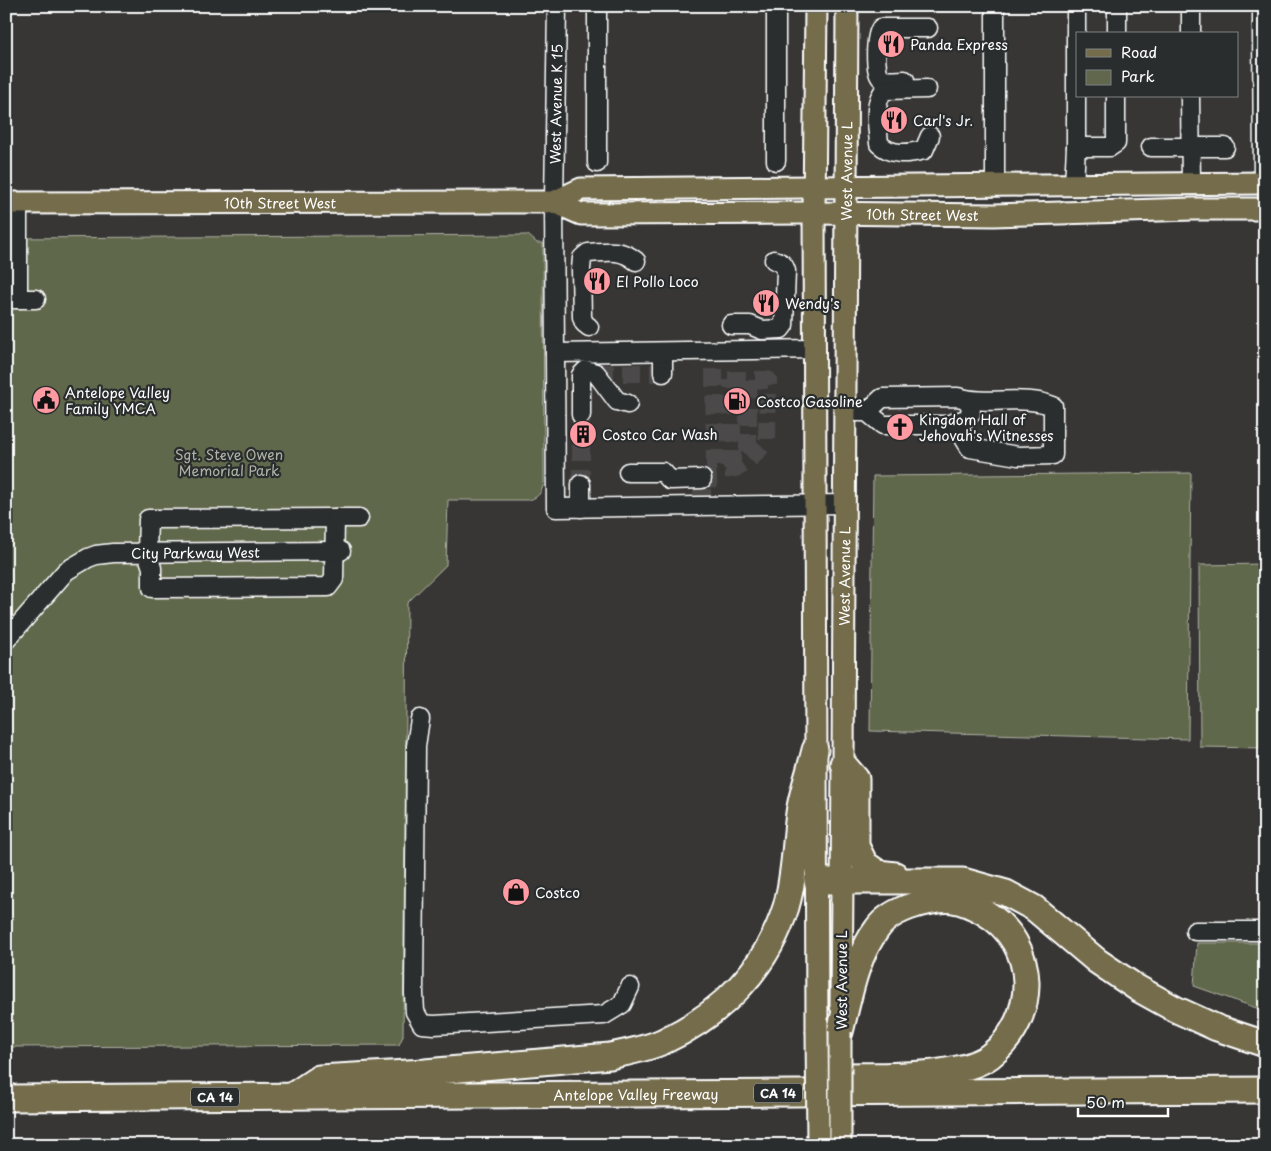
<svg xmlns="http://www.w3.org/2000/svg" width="1271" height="1151" viewBox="0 0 1271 1151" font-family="'Playpen Sans',sans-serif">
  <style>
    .green { fill: #61674c; stroke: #b0b3a6 }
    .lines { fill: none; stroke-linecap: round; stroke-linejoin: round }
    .minor-tunnel { stroke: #4b4a49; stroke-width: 18; stroke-dasharray: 18 9; stroke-linecap: butt }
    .minor-casing { stroke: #fff; stroke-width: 21 }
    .major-casing { stroke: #fff; stroke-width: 25 }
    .highway-casing { stroke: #fff; stroke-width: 29 }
    .minor { stroke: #2a2d2e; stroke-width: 18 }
    .major { stroke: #746c4b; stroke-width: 21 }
    .highway { stroke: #746c4b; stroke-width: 25 }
    .major-bridge-casing { stroke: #fff; stroke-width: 25; stroke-linecap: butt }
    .major-bridge { stroke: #746c4b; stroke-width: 21 }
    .labels { text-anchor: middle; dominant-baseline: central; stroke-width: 4.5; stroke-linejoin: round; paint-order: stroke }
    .shield { fill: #2a2d2e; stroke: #bfc0c0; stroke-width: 1 }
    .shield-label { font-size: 12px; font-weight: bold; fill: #fff }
    .poi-label { font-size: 14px; fill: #fff; stroke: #2a2d2e; text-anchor: start }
    .street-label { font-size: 14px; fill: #fff; stroke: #2a2d2e }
    .park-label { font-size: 14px; fill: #b0b3a6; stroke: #2a2d2e }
  </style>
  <rect width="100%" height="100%" fill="#373635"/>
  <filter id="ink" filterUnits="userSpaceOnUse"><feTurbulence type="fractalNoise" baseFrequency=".02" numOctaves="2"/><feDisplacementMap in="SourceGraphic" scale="10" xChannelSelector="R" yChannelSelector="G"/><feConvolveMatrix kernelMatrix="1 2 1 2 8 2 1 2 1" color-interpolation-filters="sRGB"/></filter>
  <g filter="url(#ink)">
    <path class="green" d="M528,235L537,243H543L544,483C541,493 539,497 529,500H448L446,565L407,603L403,1036L399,1045L6,1047V238Z
      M1191,473L1188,739L870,731L873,476Z
      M1265,564V748L1200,747L1199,565Z
      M1197,943H1265V1011L1194,986Z"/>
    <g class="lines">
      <path class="minor-tunnel" d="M714,369L715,466C740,477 750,457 767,441L768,380H725
        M596,373H663
        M748,380V459
        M581,415V484
        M732,469V380
        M702,507V479L717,478"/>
      <g class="minor-casing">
        <g id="minor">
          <path d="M557,6L554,202L556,508L845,504"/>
          <path d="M597,6V163"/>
          <path d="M1262,6V24H1265"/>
          <path d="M1262,24L1263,183"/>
          <path d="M1117,34V6"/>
          <path d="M1191,34V6"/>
          <path d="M905,80C898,80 886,82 881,78C874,72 875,35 881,28H928"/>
          <path d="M927,89L885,90C872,101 878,128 879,144C892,156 908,154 924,150L930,136"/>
          <path d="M1190,96L1191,184"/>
          <path d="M1076,147H1110L1116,143V96"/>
          <path d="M1151,147H1225"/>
          <path d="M776,161V6"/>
          <path d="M995,185V6"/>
          <path d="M1074,185L1076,147V6"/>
          <path d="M18,203V299"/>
          <path d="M7,299H36"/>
          <path d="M731,325H750L762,330L781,329L784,325L786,271C784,264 781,262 774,260"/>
          <path d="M589,327L584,323L582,317L581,269L582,258L588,253C607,252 620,248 636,261"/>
          <path d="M663,352V373"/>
          <path d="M555,353L815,349"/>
          <path d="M857,412H867L883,425H946L966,419L971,413L970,405L967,400"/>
          <path d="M867,412L882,398L958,397C987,406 1024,394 1053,406V455L1018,456L970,448L955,424"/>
          <path d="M581,415V375L586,370L596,373L617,401L628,404"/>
          <path d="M628,472H663L670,480L702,479"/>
          <path d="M581,484V508"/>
          <path d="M335,518L334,579L328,587L152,588V568L147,553L148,519Z"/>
          <path d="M335,518H359"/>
          <path id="s1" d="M6,640L66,571L88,558L96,555L113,553L341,551"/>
          <path d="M420,719L416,746L414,993L415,1012L422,1024L434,1025L604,1015L622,1004L630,987"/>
          <path d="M1195,931H1265"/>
        </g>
      </g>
      <g class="major-casing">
        <g id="major">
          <path d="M816,6L814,213L817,1031"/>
          <path id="s2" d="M554,202L581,214L814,213L994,215L1193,209H1265"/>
          <path id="s3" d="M6,203L554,202L581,189L1265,183"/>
          <path id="s4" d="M841,1006L843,764L847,6"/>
        </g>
      </g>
      <g class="highway-casing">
        <g id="highway">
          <path d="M843,764L856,779V846L865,864L878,873L895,875"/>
          <path d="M817,881H963L1006,893L1034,908L1097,961L1137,988L1175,1009L1217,1028L1265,1044"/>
          <path d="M840,1032C849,997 855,958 877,929C885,917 902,909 915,905C927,902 940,898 953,900C963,901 975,907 984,912C1039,944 1039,1018 990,1056C959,1079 880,1075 841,1076"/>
          <path d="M292,1096L319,1078L425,1072L610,1056C628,1052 647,1049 664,1041C722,1014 767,968 786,907C795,876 795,844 799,813C802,792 810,771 815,750"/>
          <path id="s5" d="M6,1098L1265,1090"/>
        </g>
      </g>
      <use href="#minor" class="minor"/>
      <use href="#major" class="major"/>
      <use href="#highway" class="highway"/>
      <g class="major-bridge-casing">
        <path id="major-bridge" d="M817,1031L818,1145
          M840,1145V1032"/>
      </g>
      <use href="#major-bridge" class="major-bridge"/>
    </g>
  </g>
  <defs>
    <g id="restaurant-disc" transform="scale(1.4375)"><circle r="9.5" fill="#ff9aa2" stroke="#2a2d2e"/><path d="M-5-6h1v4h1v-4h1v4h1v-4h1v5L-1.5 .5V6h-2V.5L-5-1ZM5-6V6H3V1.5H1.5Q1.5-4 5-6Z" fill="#111"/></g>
    <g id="civic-disc" transform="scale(1.4375)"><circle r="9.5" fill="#ff9aa2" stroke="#2a2d2e"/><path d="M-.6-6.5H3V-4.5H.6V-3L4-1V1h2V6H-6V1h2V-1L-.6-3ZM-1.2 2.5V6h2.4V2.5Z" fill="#111"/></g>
    <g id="fuel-disc" transform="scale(1.4375)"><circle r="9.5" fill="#ff9aa2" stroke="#2a2d2e"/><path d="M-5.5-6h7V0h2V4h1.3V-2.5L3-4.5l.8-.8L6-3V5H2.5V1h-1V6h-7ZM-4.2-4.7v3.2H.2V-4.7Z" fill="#111"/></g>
    <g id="church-disc" transform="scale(1.4375)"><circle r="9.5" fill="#ff9aa2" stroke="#2a2d2e"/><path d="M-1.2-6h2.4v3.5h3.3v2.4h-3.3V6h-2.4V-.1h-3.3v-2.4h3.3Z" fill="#111"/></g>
    <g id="building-disc" transform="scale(1.4375)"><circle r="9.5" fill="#ff9aa2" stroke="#2a2d2e"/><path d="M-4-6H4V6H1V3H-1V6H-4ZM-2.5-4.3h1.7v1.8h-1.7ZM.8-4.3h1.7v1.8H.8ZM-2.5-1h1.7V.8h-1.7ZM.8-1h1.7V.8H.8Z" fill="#111"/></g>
    <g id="shop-disc" transform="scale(1.4375)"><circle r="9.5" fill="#ff9aa2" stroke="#2a2d2e"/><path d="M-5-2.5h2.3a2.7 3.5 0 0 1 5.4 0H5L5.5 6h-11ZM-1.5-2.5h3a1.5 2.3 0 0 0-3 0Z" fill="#111"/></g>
  </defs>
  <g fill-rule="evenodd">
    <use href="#restaurant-disc" x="891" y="44"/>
    <use href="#restaurant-disc" x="894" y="120"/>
    <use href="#restaurant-disc" x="597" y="281"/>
    <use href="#restaurant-disc" x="766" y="303"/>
    <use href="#civic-disc" x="46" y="400"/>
    <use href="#fuel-disc" x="737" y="401"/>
    <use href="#church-disc" x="900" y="427"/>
    <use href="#building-disc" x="583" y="434"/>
    <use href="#shop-disc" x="516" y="892"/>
  </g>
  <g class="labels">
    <g class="shield">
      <rect x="754" y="1083.5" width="48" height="19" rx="4"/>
      <rect x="191" y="1087.5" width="48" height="19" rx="4"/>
    </g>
    <g class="shield-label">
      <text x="778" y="1093">CA 14</text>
      <text x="215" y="1097">CA 14</text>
    </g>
    <g class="poi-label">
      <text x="910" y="44">Panda Express</text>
      <text x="913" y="120">Carl's Jr.</text>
      <text x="616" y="281">El Pollo Loco</text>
      <text x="785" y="303">Wendy's</text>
      <text x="65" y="392">Antelope Valley<tspan x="65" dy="16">Family YMCA</tspan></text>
      <text x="756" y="401">Costco Gasoline</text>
      <text x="919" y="419">Kingdom Hall of<tspan x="919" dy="16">Jehovah's Witnesses</tspan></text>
      <text x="602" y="434">Costco Car Wash</text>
      <text x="535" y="892">Costco</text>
    </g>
    <g class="street-label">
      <text transform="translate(556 104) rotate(-89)">West Avenue K 15</text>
      <text stroke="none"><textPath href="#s4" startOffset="835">West Avenue L</textPath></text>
      <text stroke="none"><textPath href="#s3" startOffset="274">10th Street West</textPath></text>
      <text stroke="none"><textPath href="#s2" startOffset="371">10th Street West</textPath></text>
      <text stroke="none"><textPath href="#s1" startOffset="225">City Parkway West</textPath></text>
      <text stroke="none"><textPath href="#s4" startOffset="430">West Avenue L</textPath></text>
      <text transform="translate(841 980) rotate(-90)">West Avenue L</text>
      <text stroke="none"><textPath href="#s5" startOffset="630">Antelope Valley Freeway</textPath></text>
    </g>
    <g class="park-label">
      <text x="229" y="454">Sgt. Steve Owen<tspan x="229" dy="16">Memorial Park</tspan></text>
    </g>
  </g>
  <rect width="1271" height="1151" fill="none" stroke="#2a2d2e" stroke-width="25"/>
  <rect x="12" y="12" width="1246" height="1126" fill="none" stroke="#fff" stroke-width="2" filter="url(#ink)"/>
  <rect x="1076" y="32" width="162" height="65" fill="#2a2d2e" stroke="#7f8182"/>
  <rect x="1086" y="49" width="25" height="8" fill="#746c4b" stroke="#7f8182"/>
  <text x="1121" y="58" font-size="15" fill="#ffffff">Road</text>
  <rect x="1086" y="70" width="25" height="15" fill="#61674c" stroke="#7f8182"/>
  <text x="1121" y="82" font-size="15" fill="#ffffff">Park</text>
  <path d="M1078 1108v8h90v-8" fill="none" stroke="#ffffff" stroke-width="2.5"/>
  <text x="1086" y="1108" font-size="15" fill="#ffffff" stroke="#2a2d2e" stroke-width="4" paint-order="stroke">50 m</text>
</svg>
